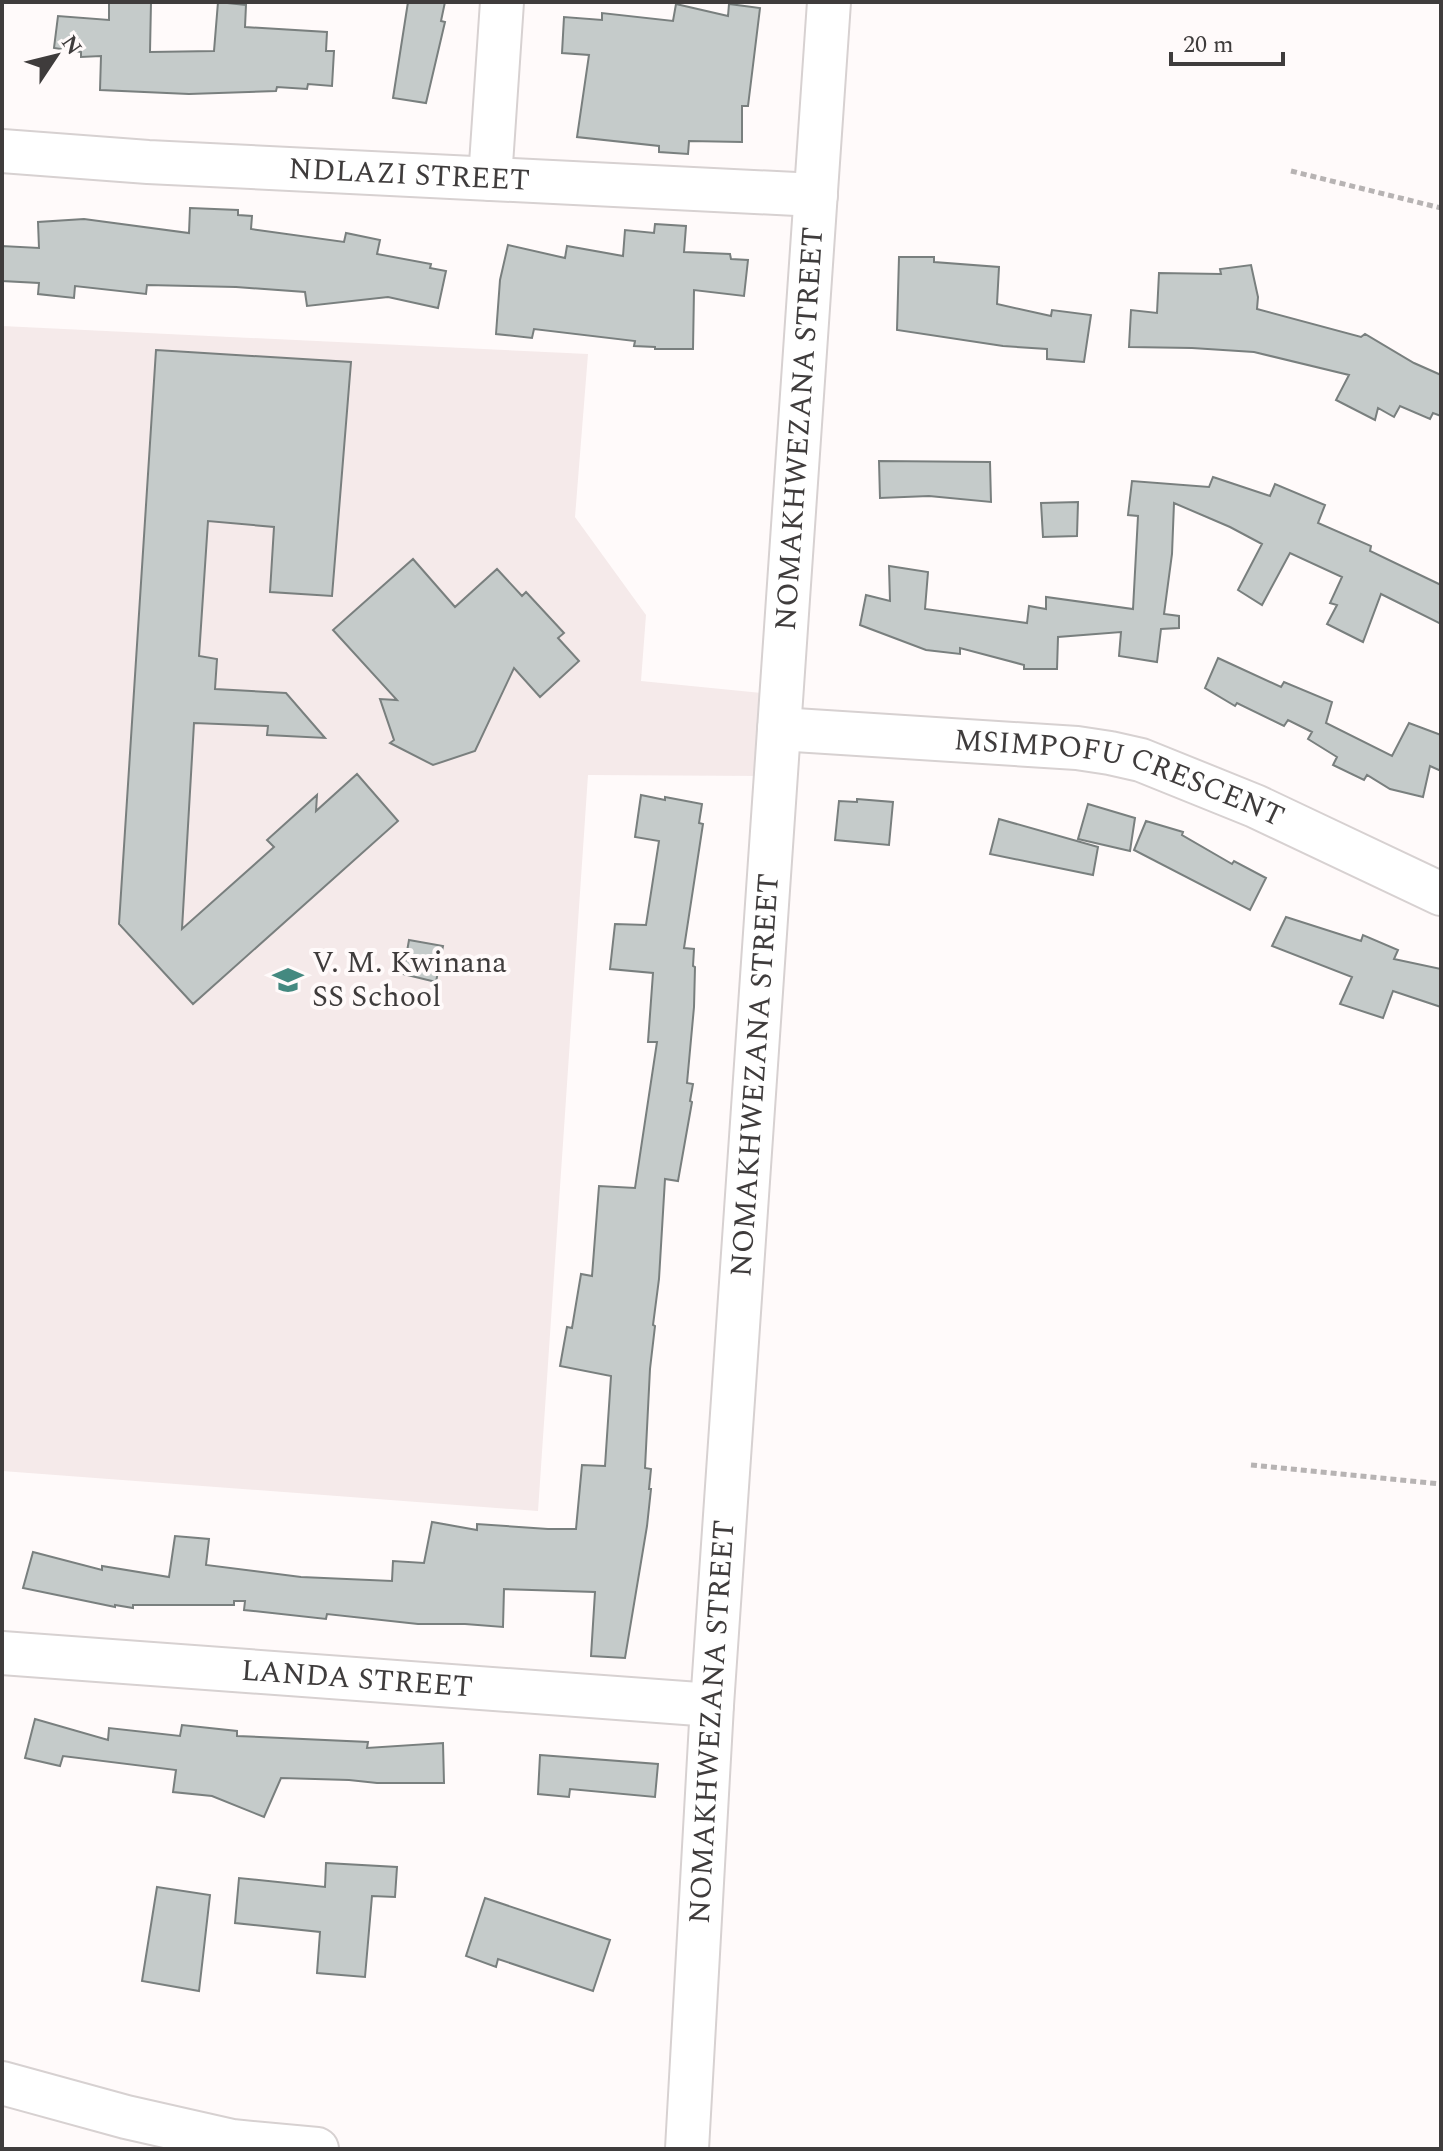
<svg xmlns="http://www.w3.org/2000/svg" width="1443" height="2151" viewBox="0 0 1443 2151" font-family="Spectral,serif">
  <style>
    .built { fill: #f5eaea }
    .building { fill: #c5cbca; stroke: #797f7e; stroke-width: 2 }
    .lines { fill: none; stroke-linecap: round; stroke-linejoin: round }
    .street-casing { stroke: #d7d1d1; stroke-width: 46 }
    .path { stroke: #b7b3b3; stroke-width: 5; stroke-dasharray: 6 4; stroke-linecap: butt }
    .street { stroke: #fff; stroke-width: 42 }
    .labels { text-anchor: middle; dominant-baseline: central; stroke-width: 8; stroke-linejoin: round; paint-order: stroke }
    .street-label { font-size: 30px; fill: #3f3c3c; stroke: #fffafa }
    .poi-label { font-size: 30px; fill: #3f3c3c; stroke: #fffafa; text-anchor: start }
  </style>
  <rect width="100%" height="100%" fill="#fffafa"/>
  <path class="built" d="M2,326L588,354L575,517L646,615L641,681L782,695L776,776L588,775L538,1511L2,1471Z"/>
  <path class="building" d="M109,2H151L150,52L214,51L218,2L246,5L245,27L327,32L326,51H334L332,86L308,84L307,89L277,87L276,91L189,94L100,90L101,56L81,57V52L54,48L58,16L109,20Z
    M408,2H445L441,21L445,22L426,103L393,98Z
    M676,4L728,16L729,4L760,8L748,106H742V142L689,141L688,154L659,152V146L577,137L589,55L562,53L564,17L602,20V13L673,21Z
    M190,208L238,210V215L252,216L251,229L344,242L346,233L380,240L377,254L431,264L430,268L446,271L438,308L388,297L307,306L305,292L236,287L147,285L146,294L75,286L74,298L38,294L39,283L2,281V246L39,248L38,222L84,219L189,233Z
    M655,224L686,226L684,252L730,254L731,259L748,260L744,296L694,290L693,349H655V347L634,346L635,341L534,329L532,338L496,334L500,280L508,245L565,258L567,246L623,256L625,230L654,233Z
    M899,257H934V262L999,267L997,304L1051,316L1052,310L1091,315L1084,362L1047,359V349L1003,346L897,330Z
    M1251,265L1258,297L1257,309L1361,337L1365,334L1414,363L1441,375V416L1433,413L1430,419L1400,406L1394,417L1378,408L1375,420L1336,400L1349,375L1254,352L1192,348L1129,347L1131,310L1157,313L1159,273L1221,274L1220,269Z
    M156,350L351,362L332,596L270,592L274,527L208,521L199,656L217,659L215,689L286,693L325,738L267,735L268,726L194,723L182,929L274,847L267,840L317,795L316,811L357,774L398,821L193,1004L119,924Z
    M879,461L990,462L991,502L929,496L880,498Z
    M1213,477L1270,496L1275,484L1325,505L1318,523L1371,546L1370,551L1441,585V624L1381,594L1363,642L1327,624L1337,605L1330,603L1342,577L1290,553L1262,605L1238,590L1262,544L1230,527L1174,503L1172,554L1164,614L1179,616V628L1161,629L1157,662L1119,656L1121,632L1058,637L1057,669H1024V665L960,648V654L926,650L860,625L866,595L890,601L889,566L928,572L925,609L1027,623L1029,606L1046,609V597L1133,609L1138,516L1128,515L1132,481L1209,487Z
    M1078,502L1077,536L1043,537L1041,503Z
    M413,559L455,607L497,569L522,596L526,592L564,633L558,638L579,661L540,697L514,668L475,751L433,765L390,743L394,740L380,699L397,700L333,630Z
    M1218,658L1281,687L1284,682L1332,702L1326,723L1392,756L1409,723L1441,735V771L1430,766L1423,797L1390,789L1367,775L1364,780L1333,765L1337,757L1308,739L1312,732L1288,720L1284,726L1237,703L1235,706L1205,688Z
    M641,795L665,800V797L702,804L699,823L703,824L684,948L694,949L693,966L695,967L694,1007L687,1083L693,1084L690,1101L692,1102L678,1181L665,1179L659,1279L653,1325L655,1326L650,1369L645,1468L651,1469L649,1489H651L647,1526L625,1658L591,1656L595,1592L504,1589L503,1627L465,1624H418L327,1614L326,1619L244,1610L245,1601H234V1605H133V1608L115,1605V1607L23,1588L33,1552L102,1570V1566L169,1577L175,1536L209,1539L206,1565L301,1577L392,1581L393,1561L424,1563L432,1522L477,1530V1524L548,1529H576L582,1465L605,1466L611,1376L560,1366L567,1327L572,1328L581,1274L592,1276L599,1186L635,1188L657,1042H648L653,973L610,969L615,924L646,925L659,841L635,837Z
    M857,799L893,802L889,845L835,840L839,801L857,802Z
    M1088,804L1135,818L1130,851L1078,839Z
    M999,819L1098,847L1093,875L990,854Z
    M1146,821L1183,832L1182,835L1232,864L1234,861L1266,878L1250,910L1134,850Z
    M1286,917L1361,941L1363,935L1398,950L1394,959L1441,969V1007L1393,991L1383,1018L1340,1004L1352,977L1272,946Z
    M409,940L443,946L436,982L403,974Z
    M35,1719L108,1740L109,1728L180,1736L182,1725L237,1731V1736L368,1742L367,1748L443,1743L444,1783H377L349,1780L281,1778L264,1817L212,1796L173,1792L176,1770L63,1756L60,1766L25,1758Z
    M540,1755L658,1764L655,1797L570,1789L569,1797L538,1794Z
    M326,1863L397,1867L395,1897L372,1896L365,1977L317,1973L320,1932L235,1923L239,1878L325,1887Z
    M157,1887L210,1895L199,1991L142,1981Z
    M485,1898L610,1940L593,1991L498,1959L496,1967L466,1956Z"/>
  <g class="lines">
    <g class="street-casing">
      <g id="street">
        <path id="s1" d="M2,151L148,162L816,195"/>
        <path d="M490,179L502,2"/>
        <path id="s2" d="M779,729L1077,748L1110,753L1141,760L1255,806L1441,894"/>
        <path id="s3" d="M2,1653L712,1705"/>
        <path d="M2,2083L126,2117L232,2141L317,2149"/>
        <path id="s4" d="M687,2149L712,1705L829,2"/>
      </g>
    </g>
    <path class="path" d="M1291,171L1441,208
      M1251,1465L1441,1484"/>
    <use href="#street" class="street"/>
  </g>
  <defs>
    <g id="school-bare" transform="scale(2.4)"><path d="M0-5L7-2L0 1L-7-2ZM-4 1L0 2.5L4 1V4Q0 6-4 4Z" fill="#448980" stroke="#fffafa" stroke-width="2.5" paint-order="stroke"/></g>
  </defs>
  <g fill-rule="evenodd">
    <use href="#school-bare" x="288" y="980"/>
  </g>
  <g class="labels">
    <g class="street-label">
      <text stroke="none"><textPath href="#s1" startOffset="408">NDLAZI STREET</textPath></text>
      <text stroke="none"><textPath href="#s4" startOffset="1724">NOMAKHWEZANA STREET</textPath></text>
      <text stroke="none"><textPath href="#s2" startOffset="346">MSIMPOFU CRESCENT</textPath></text>
      <text stroke="none"><textPath href="#s4" startOffset="1076">NOMAKHWEZANA STREET</textPath></text>
      <text stroke="none"><textPath href="#s3" startOffset="356">LANDA STREET</textPath></text>
      <text stroke="none"><textPath href="#s4" startOffset="428">NOMAKHWEZANA STREET</textPath></text>
    </g>
    <g class="poi-label">
      <text x="312" y="963">V. M. Kwinana<tspan x="312" dy="34">SS School</tspan></text>
    </g>
  </g>
  <rect width="1443" height="2151" fill="none" stroke="#3f3c3c" stroke-width="8"/>
  <g transform="translate(56 56) rotate(55)" stroke="#fffafa" stroke-width="6" paint-order="stroke">
  <path d="M0-6L14 30L0 20L-14 30Z" fill="#3f3c3c"/>
  <text y="-12" font-size="22" font-weight="bold" text-anchor="middle" fill="#3f3c3c">N</text>
  </g>
  <path d="M1171 52v12h112v-12" fill="none" stroke="#3f3c3c" stroke-width="4"/>
  <text x="1183" y="52" font-size="24" fill="#3f3c3c" stroke="#fffafa" stroke-width="6" paint-order="stroke">20 m</text>
</svg>
